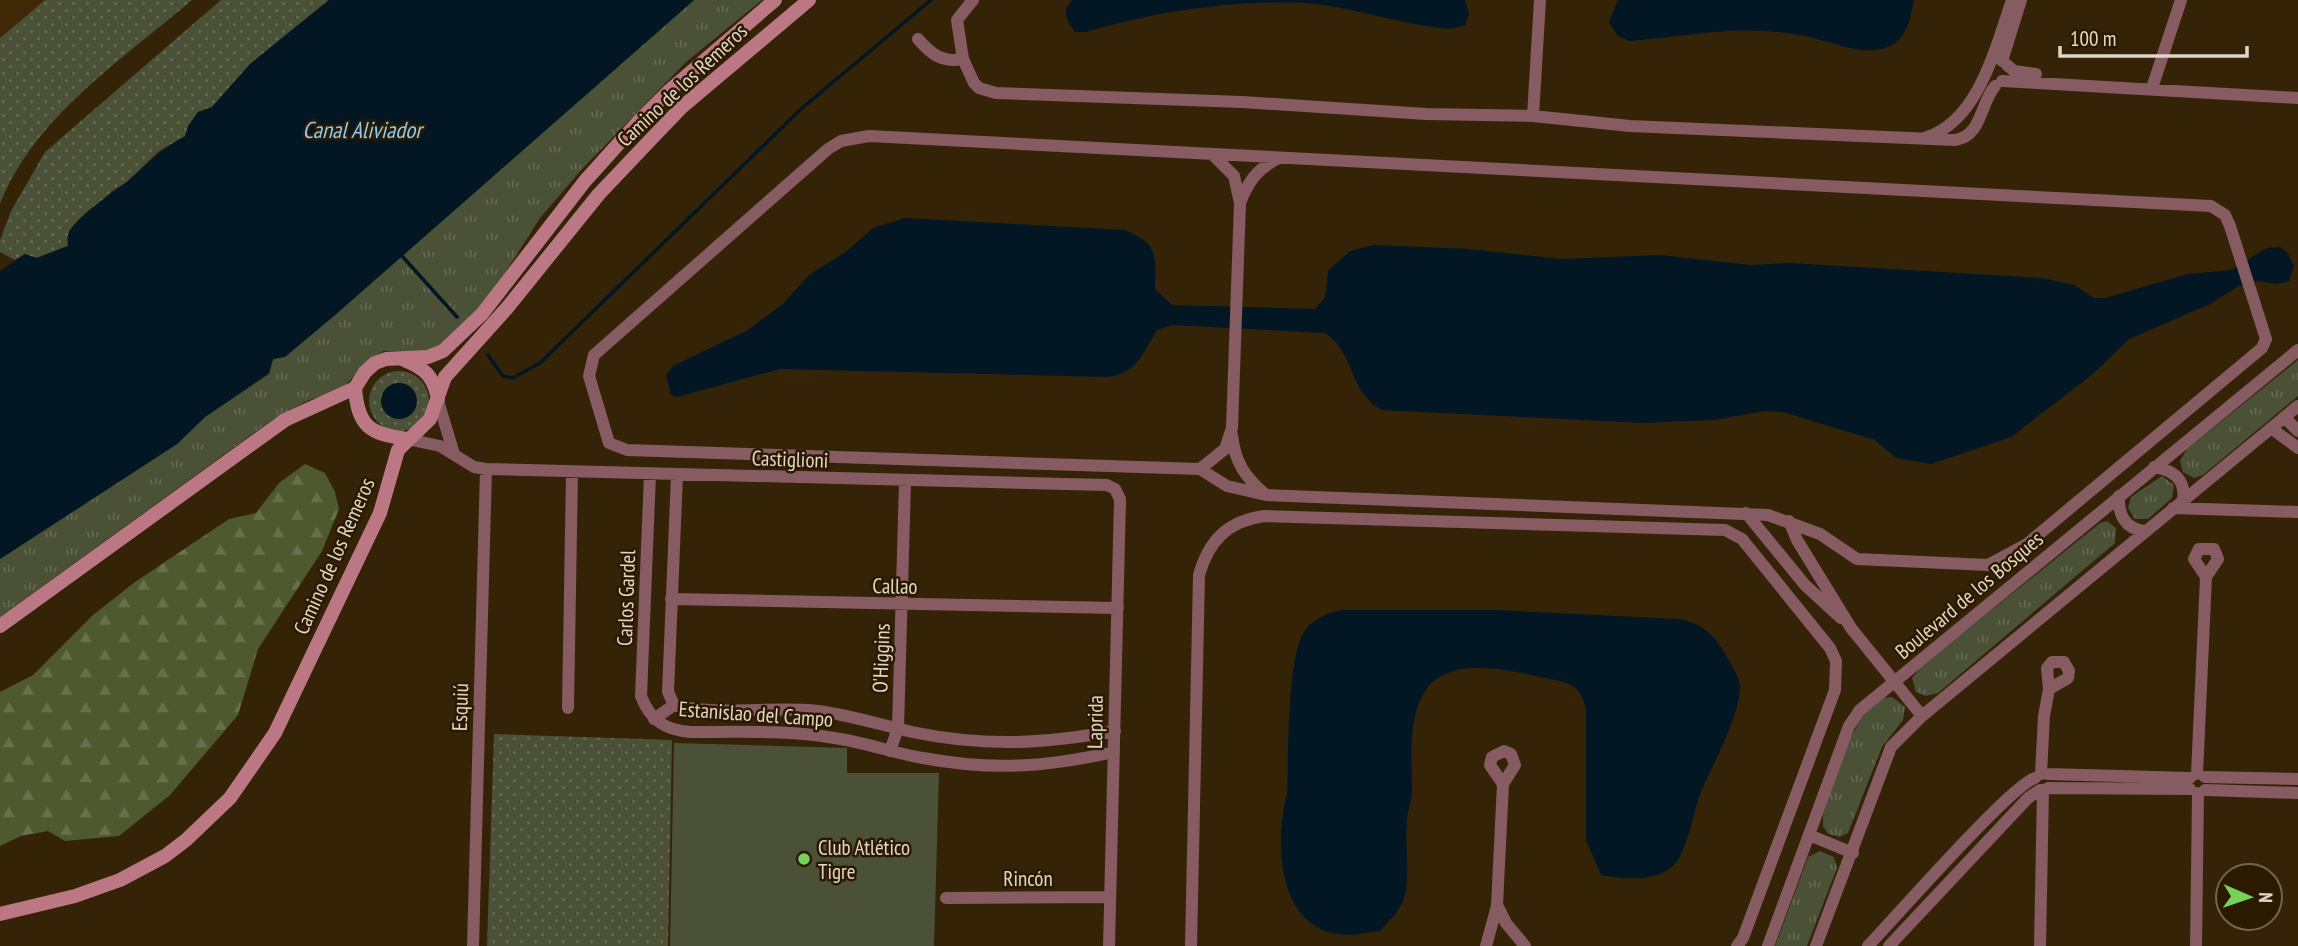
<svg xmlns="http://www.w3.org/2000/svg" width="2298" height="946" viewBox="0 0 2298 946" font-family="'PT Sans Narrow',sans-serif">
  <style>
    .built { fill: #3f2805 }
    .grass { fill: url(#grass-dots) }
    .forest { fill: url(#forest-firs) }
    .park { fill: url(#park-tufts) }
    .pitch { fill: #4a5136 }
    .water { fill: #021624 }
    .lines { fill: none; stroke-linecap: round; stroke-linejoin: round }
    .stream { stroke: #021624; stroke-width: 3.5 }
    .street { stroke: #865b62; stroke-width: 12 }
    .secondary { stroke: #bb7884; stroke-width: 14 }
    .poi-dot { fill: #77d259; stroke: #2b1900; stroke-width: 2.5 }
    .labels { text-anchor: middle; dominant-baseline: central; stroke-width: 5; stroke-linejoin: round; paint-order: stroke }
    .street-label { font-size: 21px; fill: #e2d6c7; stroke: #2b1900 }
    .poi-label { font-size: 21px; fill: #e2d6c7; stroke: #2b1900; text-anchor: start }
    .water-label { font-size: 23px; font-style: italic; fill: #88cbfa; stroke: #2b1900 }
  </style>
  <defs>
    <pattern id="grass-dots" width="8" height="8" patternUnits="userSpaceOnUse" patternTransform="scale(1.75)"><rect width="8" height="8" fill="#4a5136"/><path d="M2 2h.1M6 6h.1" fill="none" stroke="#646952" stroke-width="1.8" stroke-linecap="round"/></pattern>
    <pattern id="forest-firs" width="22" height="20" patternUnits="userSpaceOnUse" patternTransform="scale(1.75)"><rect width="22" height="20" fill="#4e592e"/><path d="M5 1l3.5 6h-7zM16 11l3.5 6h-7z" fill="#67704b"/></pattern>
    <pattern id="park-tufts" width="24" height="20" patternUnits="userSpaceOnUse" patternTransform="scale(1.75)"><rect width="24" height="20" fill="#4a5136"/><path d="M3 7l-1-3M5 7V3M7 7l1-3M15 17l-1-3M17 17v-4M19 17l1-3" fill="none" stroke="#646952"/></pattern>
  </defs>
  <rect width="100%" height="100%" fill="#352308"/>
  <path class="built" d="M0,0H45L0,38Z"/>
  <path class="grass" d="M45,0H192C123,59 34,117 0,204V38Z
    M221,0H329L250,64L212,107L198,112L186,136L159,151L127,182L112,191L73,226L68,246L33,259L25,254L15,260L0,252V240L11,211L45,152Z
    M369 401a30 30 0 1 1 60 0a30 30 0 1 1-60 0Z
    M494,734L672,740L668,946H487Z"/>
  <path class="forest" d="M305,464L325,473L335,492L339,509L322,551L258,649L238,715L170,795L119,836L65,841L48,831L21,836L0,846V692L33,675L93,615L135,582L229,519L256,513L279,483Z"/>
  <path class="park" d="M694,0H762L686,62L583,168L540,218L495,289L455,335L439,347L422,353L383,351L368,361L340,391L309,400L272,420L0,617V559L177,444L205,417L269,374L273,359L285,356L335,315Z
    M2298,360V396L2203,475L2194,478L2183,472L2180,461L2187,449Z
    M2162,476L2174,485L2172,498L2148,519H2135L2128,508L2131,497Z
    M2107,521L2116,528L2115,543L1938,693L1926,696L1916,692L1912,678L1921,667L2100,523Z
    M1892,697L1905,707L1903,720L1882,747L1848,833L1840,837L1828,834L1823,826V815C1833,787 1856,695 1892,697Z
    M1820,851L1834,857L1837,868L1807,946H1775L1808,857Z"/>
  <path class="pitch" d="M674,743L847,748V773H939L934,946H670Z"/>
  <path class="water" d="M329,0H694L335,315L285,357L273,359L269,373L205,417L177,444L0,559V271L25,254L37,258L68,246C67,238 67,233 73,226C88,208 111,195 129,180C148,163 162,148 185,136L188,126L198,112L212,107L250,64Z
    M1072,0H1465L1469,14L1465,26L1450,29C1402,25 1356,8 1308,3C1232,0 1158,11 1086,32H1075C1067,21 1061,11 1072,0Z
    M1618,0H1914C1910,18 1908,37 1890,46C1864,59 1827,39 1800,35C1734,24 1693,36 1629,41L1618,36L1609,22Z
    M905,218L1125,230C1160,245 1155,255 1155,289L1172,305L1315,309L1325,298L1328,271L1350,251L1374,245L1469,249L1561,259L1660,255L1750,265L1789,263L2042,278L2074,285L2094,298H2105L2188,274L2232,270L2266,248L2280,247L2287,252L2294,266L2289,281L2277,284L2257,281L2239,286L2208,305L2129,339L2093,374L2011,437L1931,464L1896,458L1875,440L1783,412L1765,411L1714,420L1643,423L1382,410C1348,393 1354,348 1324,333L1172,325L1157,330C1143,353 1138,372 1109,377L780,369L677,397L671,395L666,375L673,366L748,330L783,304L809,275L847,251L873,228Z
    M381 401a18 18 0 1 1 36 0a18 18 0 1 1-36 0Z
    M1345,610H1495L1679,619C1700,623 1713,633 1724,652C1729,660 1739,676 1740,686C1740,718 1711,766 1699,797C1693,815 1686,855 1673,866C1652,883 1625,879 1601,875L1586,840V710C1580,681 1567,683 1540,677C1514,671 1476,663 1450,672C1404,687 1412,753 1412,790C1412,801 1407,811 1407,822C1405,845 1409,869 1406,891C1403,908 1391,919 1380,931C1370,932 1358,935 1348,935C1277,934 1274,843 1287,794C1289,761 1286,649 1307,628C1317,617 1331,611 1345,610Z"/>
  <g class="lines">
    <path class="stream" d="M402,256L457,317
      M488,355L503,376L513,378L540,363L801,109L931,0"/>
    <path class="street" d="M973,0L957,20L963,59L974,83L979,88L996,93L1242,102L1426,114L1533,116L1630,126L1955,140C1982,136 1980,104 1995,86
      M918,39C931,54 942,63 963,59
      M2002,61L2021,0
      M2007,65L2014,71L2036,74
      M2002,81L2298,98
      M2152,88L2181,0
      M1533,116L1540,0
      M1927,137C1979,120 1996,46 2012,0
      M1212,154L1234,176L1240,203C1248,182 1257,169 1277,159
      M1240,203L1232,428L1225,449L1200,469L627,450L609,443L589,376L594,355L828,149L841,141L869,136L2211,206L2225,215L2230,226L2266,339L2262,348L2027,544L1988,565L1857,559L1820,534L1768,515L1266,495
      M438,401L454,454
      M2284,417L2298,431
      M2271,428L2298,448
      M407,439L440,446L474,467L486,469L1107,485L1115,489L1120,499L1109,946
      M2154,467C2173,470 2186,479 2183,500
      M1200,469L1227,486L1266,495C1245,477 1235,463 1232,435
      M650,474L641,696C650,720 665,730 690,732C738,732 787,730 834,738C864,742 893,753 923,758C993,771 1045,767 1114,752
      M2119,496C2118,515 2125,529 2145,531
      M2173,508L2298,512
      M1746,513L1805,585L1841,618
      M1789,521L1797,540L1851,628L1922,716
      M671,599L1118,608
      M674,705L668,692L677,475
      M568,708L572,472
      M654,719L674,705C717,716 772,706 818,711C850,715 881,725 912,732C985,747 1042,744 1115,731
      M890,751L898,728L905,482
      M2041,774L2044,716L2049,689L2047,668L2052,662H2064L2069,671L2068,678L2049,689
      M2047,774L2190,778
      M2197,774L2206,577L2218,559L2214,549H2199L2194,559L2206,577
      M2205,777L2298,779
      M1503,784L1490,765L1492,757L1504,751L1511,754L1515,765L1503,784L1497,905L1506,923L1525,946
      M2048,788L2190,789
      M2205,790L2298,793
      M1809,835L1853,853
      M946,898L1110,897
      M473,946L486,469
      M1191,946L1199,575C1209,540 1228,521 1264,516L1725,530L1742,539L1830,648L1836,661L1835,690L1743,938L1737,946
      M1486,946L1497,906
      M1768,946L1849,726L1860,710L2298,350
      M1816,946L1891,747L1922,716L2298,406
      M1868,946C1894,919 2010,786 2035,778
      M1889,946L2028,798L2040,790
      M2040,946L2043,790
      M2196,946L2198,793"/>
    <path class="secondary" d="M404,360C425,368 434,377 438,399
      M355,388C358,427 370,434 407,439
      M0,626L285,420L355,388L365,372L375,363L386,359L428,357L443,351L482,314L585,181L639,121L670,90L775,0
      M0,914L75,896L120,880L165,856L186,840L230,798L275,733L380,513L398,450L430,419L445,377L507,308L599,194L655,135L682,107L809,0"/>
  </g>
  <circle class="poi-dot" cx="804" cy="859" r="7"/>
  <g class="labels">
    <g class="street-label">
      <text transform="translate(682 85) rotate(-43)">Camino de los Remeros</text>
      <text transform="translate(790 459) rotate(2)">Castiglioni</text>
      <text transform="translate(334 556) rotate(-66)">Camino de los Remeros</text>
      <text transform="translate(895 586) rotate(1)">Callao</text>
      <text transform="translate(1969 595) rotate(-40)">Boulevard de los Bosques</text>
      <text transform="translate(626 598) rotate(-88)">Carlos Gardel</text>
      <text transform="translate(881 658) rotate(-88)">O'Higgins</text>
      <text transform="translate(460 707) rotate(-88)">Esquiú</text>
      <text transform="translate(756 714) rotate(4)">Estanislao del Campo</text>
      <text transform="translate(1095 722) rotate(-89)">Laprida</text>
      <text x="1028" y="878">Rincón</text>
    </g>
    <g class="poi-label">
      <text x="818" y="847">Club Atlético<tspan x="818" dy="24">Tigre</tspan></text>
    </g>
    <g class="water-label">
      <text x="362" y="129">Canal Aliviador</text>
    </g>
  </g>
  <g transform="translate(2249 897) rotate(92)"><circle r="33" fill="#2b1900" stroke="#746550" stroke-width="2"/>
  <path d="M0-5L12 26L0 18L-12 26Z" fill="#77d259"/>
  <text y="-10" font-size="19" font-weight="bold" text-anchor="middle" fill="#e2d6c7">N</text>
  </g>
  <path d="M2060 46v10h187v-10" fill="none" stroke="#e2d6c7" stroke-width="3.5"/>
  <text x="2070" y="46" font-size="21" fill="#e2d6c7" stroke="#2b1900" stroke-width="5" paint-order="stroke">100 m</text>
</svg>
